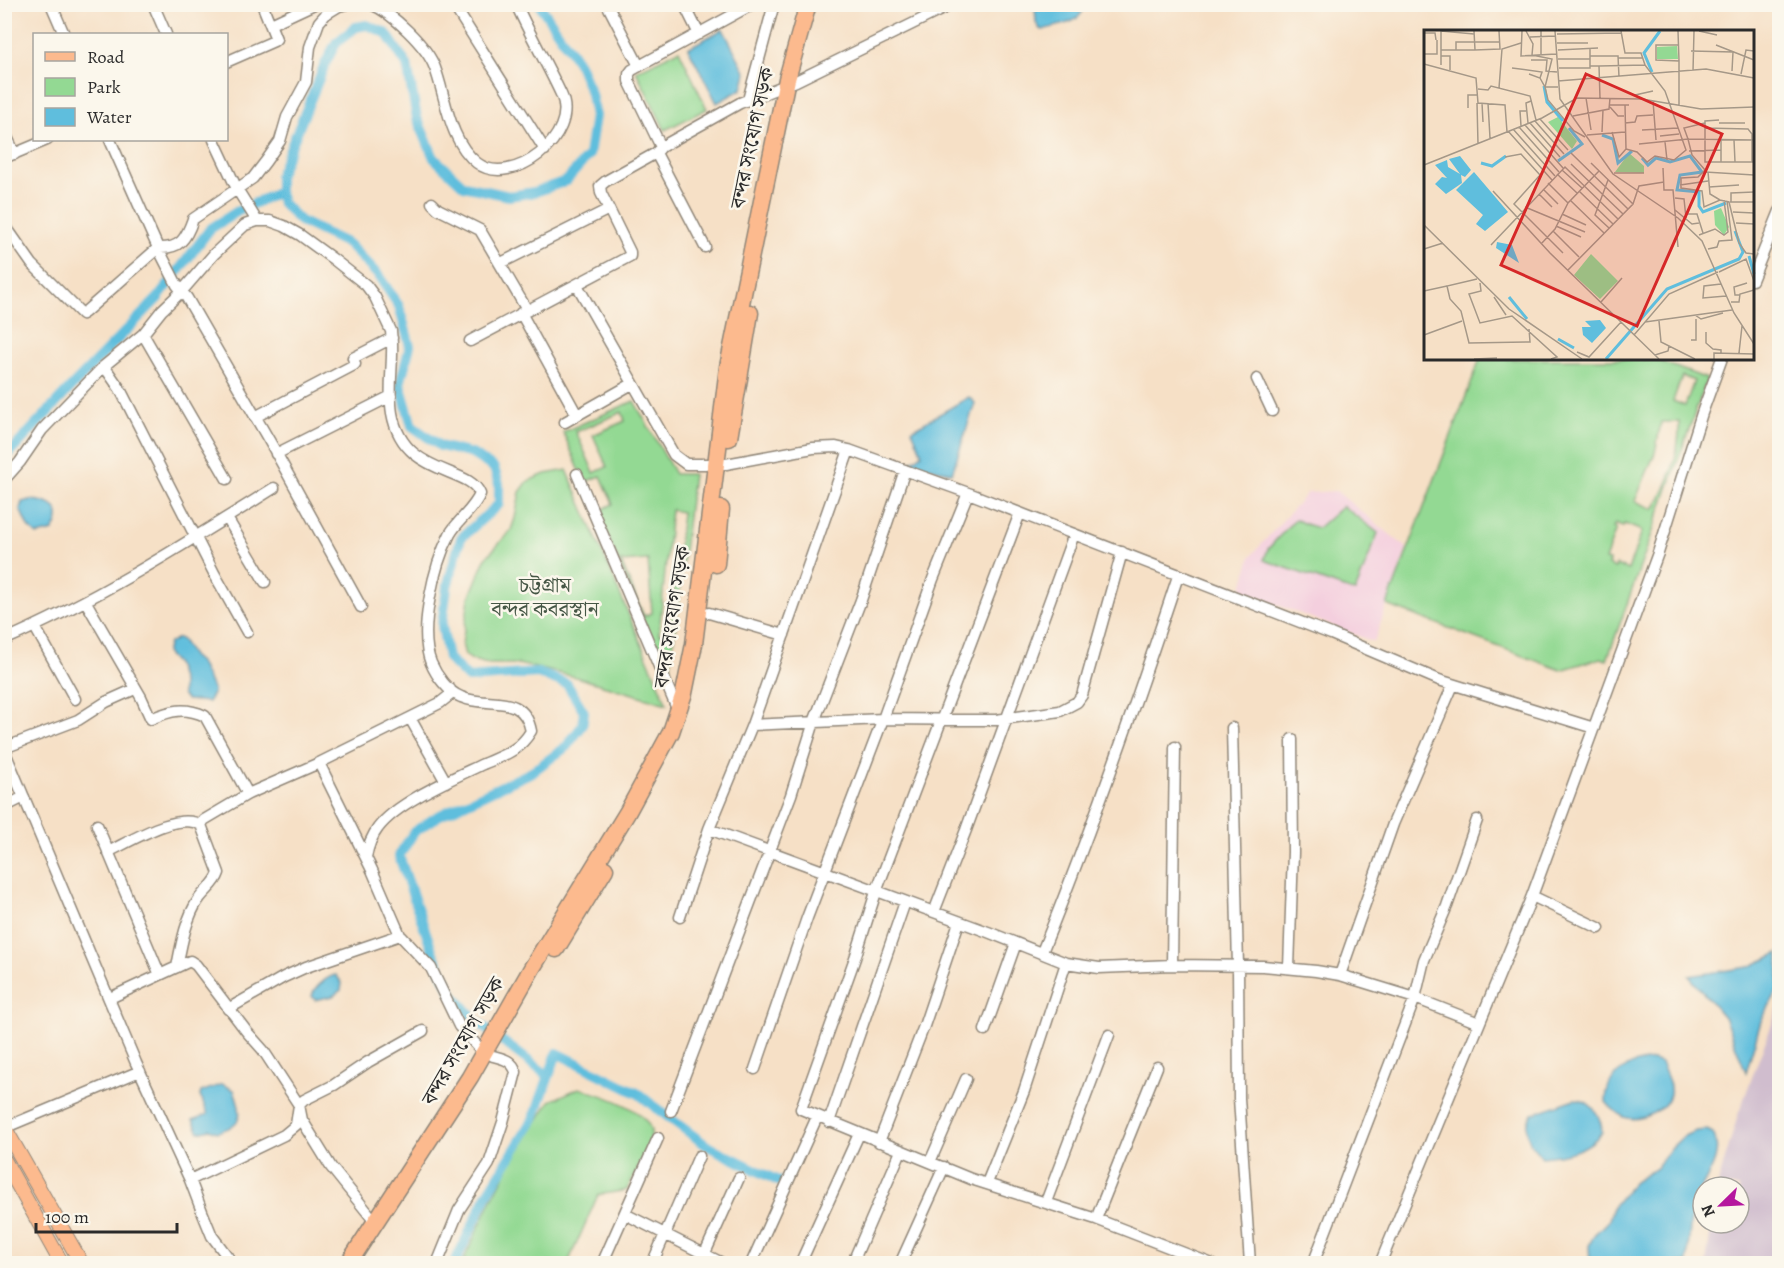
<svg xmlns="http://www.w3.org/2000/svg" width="1784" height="1268" viewBox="0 0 1784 1268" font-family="Alegreya,'Noto Serif Bengali',serif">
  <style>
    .built { fill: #f4cfde }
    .industrial { fill: #d0bdce }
    .green { fill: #93d993; stroke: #5f825f; stroke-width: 1.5; fill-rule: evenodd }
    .water { fill: #5fbedd; stroke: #457484; stroke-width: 1.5 }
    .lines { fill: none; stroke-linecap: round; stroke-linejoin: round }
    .canal { stroke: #5fbedd; stroke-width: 10 }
    .minor-casing { stroke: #908678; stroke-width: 13 }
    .major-casing { stroke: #908678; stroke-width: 16 }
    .highway-casing { stroke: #908678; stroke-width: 19 }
    .minor { stroke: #fff; stroke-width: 10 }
    .major { stroke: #fcba8e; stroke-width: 14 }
    .highway { stroke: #fcba8e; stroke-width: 16 }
    .labels { text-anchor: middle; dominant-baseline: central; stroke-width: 5; stroke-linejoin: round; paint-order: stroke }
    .street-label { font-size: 21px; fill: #2b2b2b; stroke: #fbf7ec }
    .park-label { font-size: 21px; fill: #455645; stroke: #fbf7ec }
    .inset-river { fill: none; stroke: #5fbedd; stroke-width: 3 }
    .inset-road { fill: none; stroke: #a59888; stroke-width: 1.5 }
    .view { fill: #d62828; fill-opacity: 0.15; stroke: #d62828; stroke-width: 3 }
    .inset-edge { fill: none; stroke: #2b2b2b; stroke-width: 3 }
  </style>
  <rect width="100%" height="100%" fill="#fbf7ec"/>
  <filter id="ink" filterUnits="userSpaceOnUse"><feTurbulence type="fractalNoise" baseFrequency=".0167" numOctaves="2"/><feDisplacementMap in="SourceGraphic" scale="12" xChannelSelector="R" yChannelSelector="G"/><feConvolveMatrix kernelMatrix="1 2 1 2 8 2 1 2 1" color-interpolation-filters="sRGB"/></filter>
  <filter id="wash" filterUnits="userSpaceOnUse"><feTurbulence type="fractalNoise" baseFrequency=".008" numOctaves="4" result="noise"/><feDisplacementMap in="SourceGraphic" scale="24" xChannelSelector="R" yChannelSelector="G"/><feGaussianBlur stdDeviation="1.35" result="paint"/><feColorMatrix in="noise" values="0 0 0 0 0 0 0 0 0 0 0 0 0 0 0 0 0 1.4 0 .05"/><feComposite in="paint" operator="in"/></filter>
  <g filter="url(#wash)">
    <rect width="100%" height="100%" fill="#f6e0c6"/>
    <path class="built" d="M1336,491L1407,548L1374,642L1241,591L1251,556L1307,493Z"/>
    <path class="industrial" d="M1779,1005V1263H1706L1712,1223H1739V1187H1718L1719,1180L1738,1115Z"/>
    <path class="green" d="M679,50L707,109L665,130L636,71Z
      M1480,359H1654L1707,379L1607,660L1601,658L1561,670L1387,605ZM1682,376L1694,381L1685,406L1673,401ZM1661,422H1679C1680,451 1669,485 1654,509L1635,501L1655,453ZM1615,524L1623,527L1625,524L1642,531L1628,570L1616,565L1615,568L1608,565L1609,561L1605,560L1616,529L1613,528Z
      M634,401L675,474H693L669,680L563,432ZM622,412L625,421L593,435L607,467L594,473L576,432ZM601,476L613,504L599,511L587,481ZM671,510L682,512L670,636L659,634ZM648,560L652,613L644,616L621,562Z
      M567,470L667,704L572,676L518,664H488L472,660L465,655L462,644L469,598L485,559L511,530L515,518L520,492L528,481L545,474Z
      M1343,506L1378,533L1355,592L1264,560L1268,549L1295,519L1305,524L1318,528Z
      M579,1088C599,1094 656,1110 651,1138C649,1149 632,1178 627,1190L598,1195L568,1263H462L490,1203L512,1161L550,1101Z"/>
    <path class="water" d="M1035,5H1084C1083,24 1058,25 1043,30L1040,29L1036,23Z
      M723,29L746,73L742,89L717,103L688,48Z
      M969,397L975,403L952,473L910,463L922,454L912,430Z
      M30,500C50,501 67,508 53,531L37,535L28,527L20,509L22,502Z
      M178,638L182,640L192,656L200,663L213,690V694L208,702L187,700L182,695V682L176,664L166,653L169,643Z
      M1779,953V988L1761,1021L1746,1072L1724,1017L1689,976L1749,967Z
      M336,975L342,983L341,990L333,996L315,1000L312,996C314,988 327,976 336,975Z
      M1653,1060L1661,1063C1665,1072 1672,1085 1670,1094C1666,1111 1639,1123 1624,1117C1616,1113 1611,1108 1606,1102C1606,1073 1627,1063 1653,1060Z
      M222,1084L234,1090C243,1114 244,1125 217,1132L210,1129L199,1132L193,1120L208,1114L200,1096L201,1092Z
      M1575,1099C1592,1101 1601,1115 1602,1132C1588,1151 1565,1155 1542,1157C1529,1145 1521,1131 1532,1114Z
      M1707,1130L1713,1133C1726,1160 1700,1182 1693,1207C1689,1225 1689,1245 1687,1263H1590L1589,1246L1594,1235L1609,1220L1613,1207L1624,1193L1634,1182L1656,1168L1672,1147L1684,1136L1696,1131Z"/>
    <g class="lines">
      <path class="canal" d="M539,4L579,64L591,94L595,116L589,155L566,181L535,192L509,196L464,186L434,158L417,118L407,65L386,33L367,25L356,27L336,43L325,64L279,176V192L282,203L300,221L348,244L378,275L399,306L410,346L400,384L412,426L440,446L472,454L494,468L499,484V504L461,538L447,587L442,625L448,658L468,678L538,673L567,684L584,712L582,726L566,747L532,772L438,816L414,832L399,856L433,953L452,993L476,1021L547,1075
        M4,459L73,385L158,298L210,229L238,211L279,192
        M454,1264L488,1193L534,1118L557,1053L639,1094L656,1108L706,1145L778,1181"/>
    </g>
  </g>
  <g filter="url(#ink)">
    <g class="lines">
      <g class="minor-casing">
        <path id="minor" d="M51,4L64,34
          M153,4L166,34
          M371,4C392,13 427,46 435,68C446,98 449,141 477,163C511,189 581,136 561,94C547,64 530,35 516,4
          M453,4L545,150
          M607,4L639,66
          M684,4L699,34
          M271,24L314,4
          M226,62L274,41L276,39L262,4
          M748,100L774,4
          M4,131L15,154
          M214,140L237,189L257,221
          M661,147L629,81V74L632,70L753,4
          M656,153L705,247
          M4,158L47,140
          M432,203L438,209L480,230L527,310
          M4,224L32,264L82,314L85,312L158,248L110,140
          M158,248L177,285L187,298L274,449L361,607
          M158,248C180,249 186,239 193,219L253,178L266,161L280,141L287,117L306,82L310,47L319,22L326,14L339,6L347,4
          M501,263L609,209
          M1752,280L1780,211
          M577,285L674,455L686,464H726L813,448L836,447L849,450L971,494L1331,634L1439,680L1594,728
          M521,313L577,415
          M143,334L227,479
          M470,341L630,256V252L601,193L600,186L606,181L656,153L661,147L740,103L796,81L953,4
          M104,366L120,389L215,575L247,632
          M1257,379L1272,411
          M255,417L354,365L355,364L353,358L392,338
          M565,422L632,384
          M276,454L391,396
          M577,474L678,711
          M4,480L20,462L42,430L104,366L143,334L162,310L182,291L214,254L245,225L257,221H270L284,226L300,235L333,259L366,285L375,297L391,331L392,343C393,366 388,390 392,413C403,477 470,466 480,494C474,509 458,520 450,534C434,565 418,631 431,663C436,675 448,692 461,697C488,709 523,691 531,731C519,751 504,755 483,764C454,778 397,802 378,828C371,837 368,847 366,857
          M1020,513L876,892L855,958L801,1109L971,1179L1096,1219L1212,1264
          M227,518L265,582
          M86,602L141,697L151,719C171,710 185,707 205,716L248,794
          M709,613L784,635
          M35,627L75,699
          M4,640C99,599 186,543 274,488
          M410,718L446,782
          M752,725L883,719L996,720L1060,711L1077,702L1082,695L1122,552
          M1232,728L1238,966L1239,1098L1250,1264
          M4,748L78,720L106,702L135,689
          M4,750L136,1063L190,1180L203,1214L212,1236L233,1264
          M319,763L372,870L400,935L431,968L459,1026L483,1052
          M4,807L24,797
          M97,825L160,975
          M201,825L204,820L248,794L319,763L440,703L450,695V689
          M709,829L988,932L1066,963L1099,968L1172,965L1263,966L1316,971L1340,975L1415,998L1479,1023
          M108,852C131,841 178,811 201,825L219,873C215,885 206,889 199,899C186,917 181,946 177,967
          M1532,896L1599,928
          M934,912L966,830L1074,534
          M680,917L709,829L752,725L849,450
          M1042,952C1092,829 1136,703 1178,576
          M1172,965L1175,747
          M1289,968L1293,852L1292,739
          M1340,975L1393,824L1453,685
          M110,998L190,961L196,965L247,1032L263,1050L299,1105L302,1120L331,1167L376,1223
          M228,1009L284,977L306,967L400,935
          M985,1030L1016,943
          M755,1069L807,918L883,719L933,579L968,493
          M671,1111L791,795L814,722L861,600L905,470
          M829,1122L905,902
          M4,1128L140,1071
          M879,1142L924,1026L959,922
          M930,1162L966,1079
          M190,1180L284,1135L296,1125L299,1105L304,1100L334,1085L368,1062L423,1031
          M987,1183L1024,1091L1066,963
          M1046,1202L1109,1035
          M625,1214L724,1264
          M1096,1219L1157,1067
          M437,1264L459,1210L489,1164L503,1122L516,1072C512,1060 504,1059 493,1056
          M602,1264L658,1138
          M652,1264L699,1156
          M700,1264L739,1178
          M751,1264L817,1117
          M800,1264L859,1134
          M852,1264L901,1151
          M900,1264L944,1167
          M1313,1264L1415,998L1424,960L1447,906L1477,820
          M1380,1264L1532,896L1658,553L1702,413L1722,358"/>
      </g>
      <g class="major-casing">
        <path id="major" d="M4,1127L82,1264
          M4,1160L62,1264"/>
      </g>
      <g class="highway-casing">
        <path id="highway" d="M729,438L750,313
          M716,564L721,509
          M556,949L605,869
          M348,1264L470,1077L532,968L627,813L671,732L684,693L694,644L728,367L787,79L808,4"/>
      </g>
      <use href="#minor" class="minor"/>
      <use href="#major" class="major"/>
      <use href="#highway" class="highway"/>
    </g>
  </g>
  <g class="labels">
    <g class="street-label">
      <text transform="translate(752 138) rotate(-78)">বন্দর সংযোগ সড়ক</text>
      <text transform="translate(672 617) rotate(-81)">বন্দর সংযোগ সড়ক</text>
      <text transform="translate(463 1041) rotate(-60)">বন্দর সংযোগ সড়ক</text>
    </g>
    <g class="park-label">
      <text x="545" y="585">চট্টগ্রাম<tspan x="545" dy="24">বন্দর কবরস্থান</tspan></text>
    </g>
  </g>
  <g transform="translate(1424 30)">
    <rect width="330" height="330" fill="#f6e0c6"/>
    <path d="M253,16L254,29H233V17ZM134,87L153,111L148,119L124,92ZM205,123L220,136V143L191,142ZM297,178L305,197L300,205L291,195L290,181ZM167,224L194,251L176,269L150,245Z" fill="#93d993"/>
    <path d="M36,126L47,140L41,147L37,145L38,153L22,164L11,154L18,147L23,148L11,135L23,130L24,137L36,144L25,129ZM50,142L84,182L61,201L52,194L59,185L32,160ZM73,212L88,215L95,233L72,218ZM176,290L182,298L168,313L159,305L158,297H167L161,291Z" fill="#5fbedd"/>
    <path class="inset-river" d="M228,42L220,23L236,1M120,56L123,72L139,91M178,105L189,109L194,133L208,121M218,128L224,135L232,128L246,132L266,126L278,142L256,145L253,160L275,162V176L279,182L302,173M134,131L158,114L145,98M57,133L68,136L82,126M325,226L330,244M85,267L103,289M134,309L150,318M182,329L243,259L315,229L319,222L311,201"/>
    <path class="inset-road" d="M50,1L51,20L76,19L75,1M98,1L97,26L132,24M102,1L109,14L108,25M117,1V24M131,1L136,69L189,144L254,188L278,211L310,283L330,314M197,1L201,23H217L221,35M254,1L255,31M275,1L293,5M0,3H11L12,10M133,4L198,3M106,7L131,6M133,13H164M255,15H232V30L255,31V75M292,15L330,30M17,20H51M32,20V12H76M134,20L174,18M267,21L309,22L308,41M0,24H13V10M108,25L128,29L121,57L124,70L150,101L161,107M17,26H26V40M166,26H194L195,47M194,28H219M134,29H166M107,30H123L122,41L133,42M0,34L52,48L54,73L81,75L83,102M17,35V1L50,4M166,36H175L176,68M175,36L221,35L241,61L262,120L250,130L231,126L223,132L213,122L202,119M88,38L118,42L116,48M135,38H166V19M269,41L270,1M105,44L116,48L121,57H134M317,44L322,20L330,21M134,51L282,39L330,48M75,58L78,19L97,13M54,59L64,60L67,56L106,66L112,90M211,65L229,61M162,68L167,100M229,71L232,110M53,73L54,114M58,73L59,92M64,73L66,108M186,75H205M186,77L194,86H200M44,78V65H54M149,86L185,79L186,68M116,89L144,120M295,90L281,91V132H330M111,91L140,124M104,93L102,73L107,71M106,93L136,127M201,93L211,92L213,86L229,85M281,93L260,98L264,109L330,110M295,93H321M101,95L139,138M97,96L96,81H102M95,97L135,142M281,98L324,99L328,104V132M89,99L131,146M218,100L254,98M84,101L128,150M178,102L179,80M188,102L195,127L202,119L201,75M163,105L201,102M236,106L255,104M297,109V132M310,110L311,132M241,112L243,130M215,114L264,109L268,125L281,140L274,147L257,148V158L278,161L280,177L296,170L305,172L315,213L322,223L330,224M265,121L297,120M147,123L204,179M81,127L97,124L116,145L90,174L139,223M167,133L209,174M147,134L199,184M0,135L118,88L153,68L218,69L277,79L330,77M239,138L240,160H249L254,217M138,140L158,158M281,142L330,145M284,142L286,164L296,170M190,143H220M133,144L153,163M184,150L171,185L185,198M124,153L144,173M256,155L284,151M285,157L315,155M119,159L134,174M69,161L126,223L235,329M155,161L189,194M115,164L128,177M251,168L260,169L262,188M146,170L180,203M306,172H330M307,172V163L330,162M101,177L161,202M251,180L268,194L275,193M309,182L330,183M138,184L162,195M261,184H273L279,203M312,193L330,194M0,195L85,279L158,329M132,196L157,207M129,201L155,227M275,205L291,199L300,205L304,202L300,170M117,214L131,199L144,173L175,141M67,215L141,137L194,189M0,219L19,213M284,219L293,217L295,211L308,210L303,171M144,240L209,174L215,156L240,152M295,242L322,229L330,251M53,249L23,256L26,269L37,281L45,313L106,312L105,299M56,253L57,261L45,264L56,293L88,286L133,327L127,329M297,254L280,256L279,268L302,266M0,261L23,256M316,265H311L310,257L323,253M70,267L82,285M177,272L198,248M307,272H315L316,264L330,260M271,285L277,289L299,283M235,291L237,312L271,329M221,292L308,280M282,302V313L289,319L297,320V323M0,305L38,291M210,305L245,264L294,242M267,310H272V289M153,322L165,327L197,292M315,323L318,296M231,325L244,321L245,316M50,329L73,328M290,329V323L330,324"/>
    <path class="view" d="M162,44L298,104L213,296L77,235Z"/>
    <rect width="330" height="330" class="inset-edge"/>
  </g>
  <rect width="1784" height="1268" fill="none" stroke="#fbf7ec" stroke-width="24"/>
  <rect x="33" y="33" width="195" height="108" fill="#fbf7ec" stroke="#a8a59f" stroke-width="1.5"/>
  <rect x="45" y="52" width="30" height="9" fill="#fcba8e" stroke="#a8a59f" stroke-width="1.5"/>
  <text x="87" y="63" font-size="18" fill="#2b2b2b">Road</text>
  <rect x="45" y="78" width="30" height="18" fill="#93d993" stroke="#a8a59f" stroke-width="1.5"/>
  <text x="87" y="93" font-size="18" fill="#2b2b2b">Park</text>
  <rect x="45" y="108" width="30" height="18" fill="#5fbedd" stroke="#a8a59f" stroke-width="1.5"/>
  <text x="87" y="123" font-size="18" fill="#2b2b2b">Water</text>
  <g transform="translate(1721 1205) rotate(246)"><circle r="28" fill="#fbf7ec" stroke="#a8a59f" stroke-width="1.5"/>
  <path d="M0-4.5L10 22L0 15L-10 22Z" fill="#b5179e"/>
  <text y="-9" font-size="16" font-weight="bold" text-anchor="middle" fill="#2b2b2b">N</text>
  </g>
  <path d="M36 1223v9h141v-9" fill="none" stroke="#2b2b2b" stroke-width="3"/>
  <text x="45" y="1223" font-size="18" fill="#2b2b2b" stroke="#fbf7ec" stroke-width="4.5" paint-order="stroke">100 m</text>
</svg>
